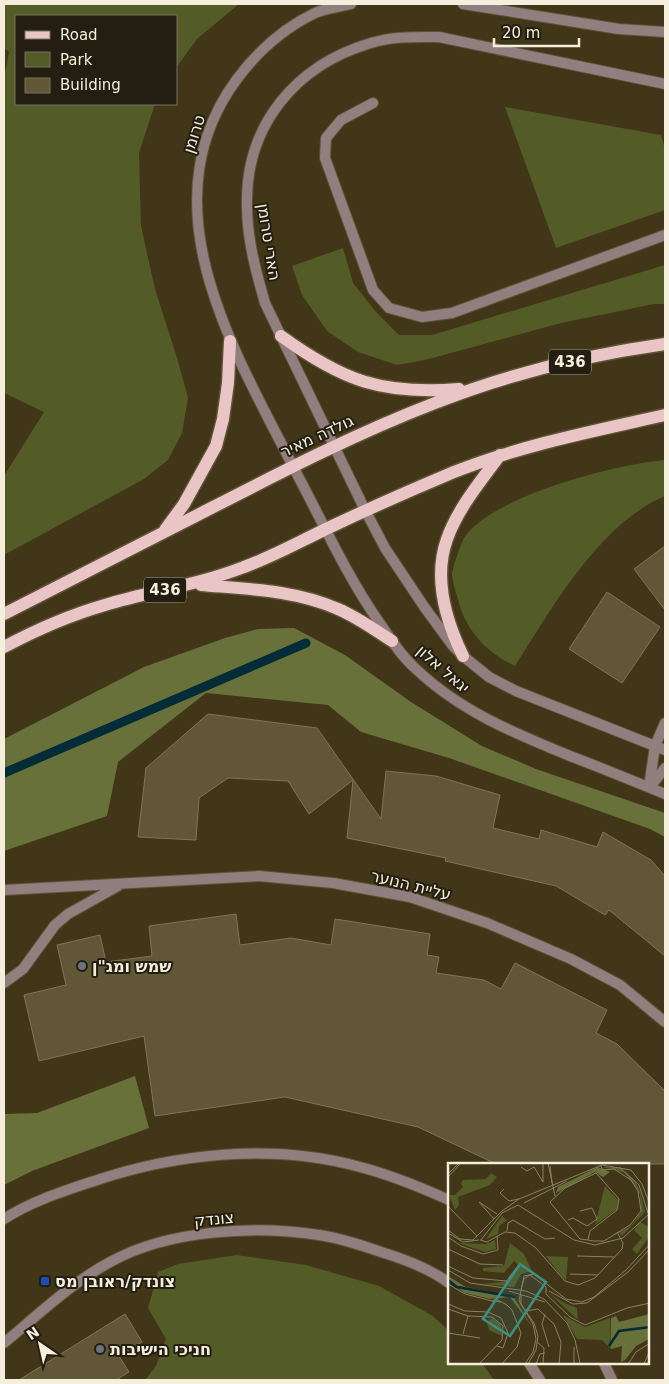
<svg xmlns="http://www.w3.org/2000/svg" width="669" height="1384" viewBox="0 0 669 1384" font-family="'DejaVu Sans','Noto Sans Hebrew',sans-serif">
  <style>
    .green { fill: #535b27 }
    .forest { fill: #677139 }
    .lines { fill: none; stroke-linecap: round; stroke-linejoin: round }
    .stream { stroke: #022c37; stroke-width: 9 }
    .building { fill: #615636; stroke: #807453 }
    .service-casing { stroke: #5e5337; stroke-width: 12 }
    .minor-casing { stroke: #5e5337; stroke-width: 12 }
    .tertiary-casing { stroke: #5e5337; stroke-width: 12 }
    .primary-casing { stroke: #5e5337; stroke-width: 15 }
    .service { stroke: #917f7f; stroke-width: 10 }
    .minor { stroke: #917f7f; stroke-width: 10 }
    .tertiary { stroke: #917f7f; stroke-width: 10 }
    .primary { stroke: #eac5c6; stroke-width: 12 }
    .worship-dot { fill: #6b7280; stroke: #231e11; stroke-width: 2 }
    .transit-dot { fill: #1a4fb4; stroke: #231e11; stroke-width: 2 }
    .labels { text-anchor: middle; dominant-baseline: central; stroke-width: 4; stroke-linejoin: round; paint-order: stroke }
    .shield { fill: #231e11; stroke: #b6b09f; stroke-width: 1 }
    .shield-label { font-size: 15px; font-weight: bold; fill: #f5eedc }
    .street-label { font-size: 16px; fill: #f5eedc; stroke: #231e11 }
    .poi-label { font-size: 16px; font-weight: bold; fill: #f5eedc; stroke: #231e11; text-anchor: start }
    .inset-river { fill: none; stroke: #022c37; stroke-width: 2.5 }
    .inset-road { fill: none; stroke: #898066; stroke-width: 1 }
    .view { fill: #3d8e84; fill-opacity: 0.15; stroke: #3d8e84; stroke-width: 2.5 }
    .inset-edge { fill: none; stroke: #f5eedc; stroke-width: 2.5 }
  </style>
  <rect width="100%" height="100%" fill="#413617"/>
  <path class="green" d="M4,4H239L197,39L176,68V16H16V104H155L139,153L141,226L155,289L178,361L188,398L182,433L168,460L144,479L4,555V476L44,412L4,393V78L9,52L4,48Z
    M505,107L661,135L665,149V210L556,248Z
    M343,248L353,283L376,312L399,335H432L665,265V304H654L561,323L425,360L397,365L358,352L327,331L302,295L292,266Z
    M665,460V496C599,524 552,608 515,666C487,653 465,630 458,599C456,592 452,581 452,574C453,567 461,543 464,538C491,496 617,464 665,460Z
    M237,1255L306,1265L379,1286L433,1316L449,1331V1363H482L494,1380H145L156,1366L166,1339L148,1308L158,1272L178,1264Z"/>
  <path class="forest" d="M294,628L345,655L411,702L482,746L536,769L665,813V837L650,829L449,758L361,732L328,705L206,693L118,762L107,816L4,851V739L144,667L225,638L258,629Z
    M135,1076L149,1128L32,1171L4,1185V1114L37,1113Z"/>
  <g class="lines">
    <path class="stream" d="M4,773L306,643"/>
  </g>
  <path class="building" d="M665,546V610L634,569Z
    M607,592L660,627L622,683L569,649Z
    M208,714L317,728L381,819L386,771L436,776L500,795L493,828L539,839L541,830L597,847L603,832L651,860L665,876V956L609,910L605,915L556,886L445,861L446,858L347,838L353,780L309,814L288,781L228,778L199,798L196,840L138,837L146,768Z
    M236,914L240,945L291,938L331,945L335,919L430,934L427,955L439,957L436,973L484,980L501,989L515,963L607,1010L596,1033L617,1044L665,1091V1164H496L418,1127L285,1097L155,1116L144,1036L39,1061L24,995L66,985L57,945L100,935L106,962L152,956L149,926Z
    M125,1314L142,1342L119,1356L129,1372L116,1380H19Z"/>
  <g class="lines">
    <g class="service-casing">
      <path id="service" d="M373,103L341,120L326,138L325,158L373,290L389,308L422,317L452,313L665,235"/>
    </g>
    <g class="minor-casing">
      <path id="minor" d="M649,787L655,746L665,723
        M650,787L665,768
        M4,890L259,876L333,883L410,897L487,923L571,959L620,985L665,1022
        M4,983L23,969L55,925L68,914L118,886
        M4,1219C30,1202 61,1192 91,1182C176,1153 273,1143 360,1167C391,1175 420,1187 449,1200
        M604,1363L612,1380"/>
    </g>
    <g class="tertiary-casing">
      <path id="tertiary" d="M351,4C340,7 326,8 315,13C284,28 257,52 237,79C142,207 238,357 298,476C324,525 347,576 379,622C390,638 401,656 416,669C460,711 514,733 570,756C602,768 633,781 665,794
        M463,4L619,29L665,32
        M665,84L439,37C417,37 393,36 371,43C296,65 245,125 247,206C247,239 256,272 265,303L365,510L385,548L425,608L453,646L463,656L489,677L516,691L665,750
        M4,1343C38,1315 72,1282 112,1261C169,1230 256,1225 319,1235C340,1238 361,1245 381,1252C404,1259 429,1268 449,1283
        M529,1363L540,1380"/>
    </g>
    <g class="primary-casing">
      <path id="primary" d="M281,336C343,381 382,395 459,389
        M165,530L184,504L216,446L223,419L228,383L230,341
        M201,585C247,589 295,590 338,609C357,617 375,630 392,641
        M4,614C64,583 125,552 186,521C268,479 349,436 435,403C508,374 587,355 665,344
        M4,647C36,630 70,615 105,605C151,591 198,585 244,567C272,557 299,542 326,529C368,509 411,490 454,472C522,445 594,431 665,415
        M463,656C446,621 433,578 447,539C458,508 481,481 500,455"/>
    </g>
    <use href="#service" class="service"/>
    <use href="#minor" class="minor"/>
    <use href="#tertiary" class="tertiary"/>
    <use href="#primary" class="primary"/>
  </g>
  <g class="worship-dot">
    <circle cx="82" cy="966" r="5"/>
    <circle cx="100" cy="1349" r="5"/>
  </g>
  <rect class="transit-dot" x="40" y="1276" width="10" height="10" rx="2.5"/>
  <g class="labels">
    <g class="shield">
      <rect x="549" y="349.5" width="42" height="25" rx="4"/>
      <rect x="144" y="577.5" width="42" height="25" rx="4"/>
    </g>
    <g class="shield-label">
      <text x="570" y="362">436</text>
      <text x="165" y="590">436</text>
    </g>
    <g class="street-label">
      <text transform="translate(194 134) rotate(-72)">טרומן</text>
      <text transform="translate(269 242) rotate(81)">הארי טרומן</text>
      <text transform="translate(317 436) rotate(-25)">גולדה מאיר</text>
      <text transform="translate(443 669) rotate(41)">יגאל אלון</text>
      <text transform="translate(411 885) rotate(14)">עליית הנוער</text>
      <text transform="translate(214 1219) rotate(-5)">צונדק</text>
    </g>
    <g class="poi-label">
      <text x="92" y="966">שמש ומג"ן</text>
      <text x="55" y="1281">צונדק/ראובן מס</text>
      <text x="110" y="1349">חניכי הישיבות</text>
    </g>
  </g>
  <g transform="translate(448 1163)">
    <rect width="201" height="201" fill="#413617"/>
    <path d="M154,4H169L178,9L187,18L192,28L197,49L174,73L171,69L183,63L193,49L192,31L177,10ZM43,10L49,14L42,22L10,34L11,42L7,47L1,32H7L15,24L13,20L15,17L38,16ZM157,23L170,37L169,46L147,62ZM54,53L59,57L51,63L50,71L38,76ZM192,59L201,64V74L189,91L184,86L194,75L186,67ZM47,77L48,86L37,89L10,80L38,81ZM62,80L76,91L84,108L73,111L66,124L34,121L63,118L60,114L71,103L66,98L56,110L35,108V105L56,103ZM98,93L120,94L118,117L111,110ZM101,130L116,140L129,145L130,157ZM115,152L137,164L162,155L163,186L154,177L129,176ZM44,155L53,162L54,173L41,167L39,160Z" fill="#535b27"/>
    <path d="M150,4L162,9L155,14L147,9L108,30L110,24ZM0,113L18,124L65,133L85,165L62,134L42,136L17,130L0,119ZM201,151V176L188,183L177,197L173,199L174,183L163,186V155L168,153L171,159Z" fill="#677139"/>
    <path class="inset-river" d="M0,117L9,124L67,134M161,183L171,168L202,164"/>
    <path class="inset-road" d="M100,0L107,33M102,3L104,20M73,4L79,8L86,4L95,19V0M171,4L191,22L200,50M0,11L11,0M0,14L13,0M56,26L52,30L61,38L71,36M76,40L119,18M70,42L126,77L147,82L175,75L202,50M0,43L29,73M46,56L31,39L49,51M120,57L125,55L139,63L149,56L144,45L132,48M0,67L12,76L25,77L54,48L71,36L154,2L183,7L194,21L202,42M59,68L60,60L65,57L97,76L107,75M0,70L15,79L31,77M0,74L13,83L35,91L50,87L49,73M32,77L39,79L57,69L67,70L88,85L117,118L130,122L147,115L174,86L175,80L169,69M33,77L54,50L70,42M140,77L142,68L169,47L171,36L148,10L117,25L102,39L132,76L140,77L145,78H156L182,62L193,48L190,28L183,17L166,6L155,7L152,2M0,86L32,101L55,102M129,93L166,94M0,103L25,115L59,118M0,107L22,120L78,128L96,136L119,160L127,177L132,200M122,111L150,112M58,119L69,104M0,121L17,131L44,138M98,124V131L122,154L137,162L179,145L202,140M73,126L76,116L82,112L98,124M61,128L97,139M101,128L125,141L139,140L180,109L202,86M73,132V141L86,160L90,173L88,187L80,201M53,139L44,138L48,136L59,142L64,147L73,170L69,184L54,201M0,141L17,148L40,149L53,155L60,170L55,185L49,183M0,146L20,153L44,154L55,163L54,177L31,201M78,148L90,146L106,161L113,179L111,201M97,151L94,161L101,184M0,170L32,175M15,171L20,153M89,179L96,185L95,201M77,201L85,189L88,176L85,161L71,138L76,113L86,111L118,136L134,139L146,134L178,107L202,81M88,201L92,191L97,190M126,201V184M180,201L188,189L202,180M196,201L202,187"/>
    <path class="view" d="M72,101L98,119L62,173L35,156Z"/>
    <rect width="201" height="201" class="inset-edge"/>
  </g>
  <rect width="669" height="1384" fill="none" stroke="#f5eedc" stroke-width="10"/>
  <rect x="15" y="15" width="162" height="90" fill="#231e11" stroke="#777162"/>
  <rect x="25" y="31" width="25" height="8" fill="#eac5c6" stroke="#777162"/>
  <text x="60" y="40" font-size="15" fill="#f5eedc">Road</text>
  <rect x="25" y="52" width="25" height="15" fill="#535b27" stroke="#777162"/>
  <text x="60" y="65" font-size="15" fill="#f5eedc">Park</text>
  <rect x="25" y="78" width="25" height="15" fill="#615636" stroke="#777162"/>
  <text x="60" y="90" font-size="15" fill="#f5eedc">Building</text>
  <g transform="translate(40 1344) rotate(326)" stroke="#231e11" stroke-width="4" paint-order="stroke">
  <path d="M0-4L9 19L0 12L-9 19Z" fill="#f5eedc"/>
  <text y="-8" font-size="14" font-weight="bold" text-anchor="middle" fill="#f5eedc">N</text>
  </g>
  <path d="M494 38v8h85v-8" fill="none" stroke="#f5eedc" stroke-width="2.5"/>
  <text x="502" y="38" font-size="15" fill="#f5eedc" stroke="#231e11" stroke-width="4" paint-order="stroke">20 m</text>
</svg>
